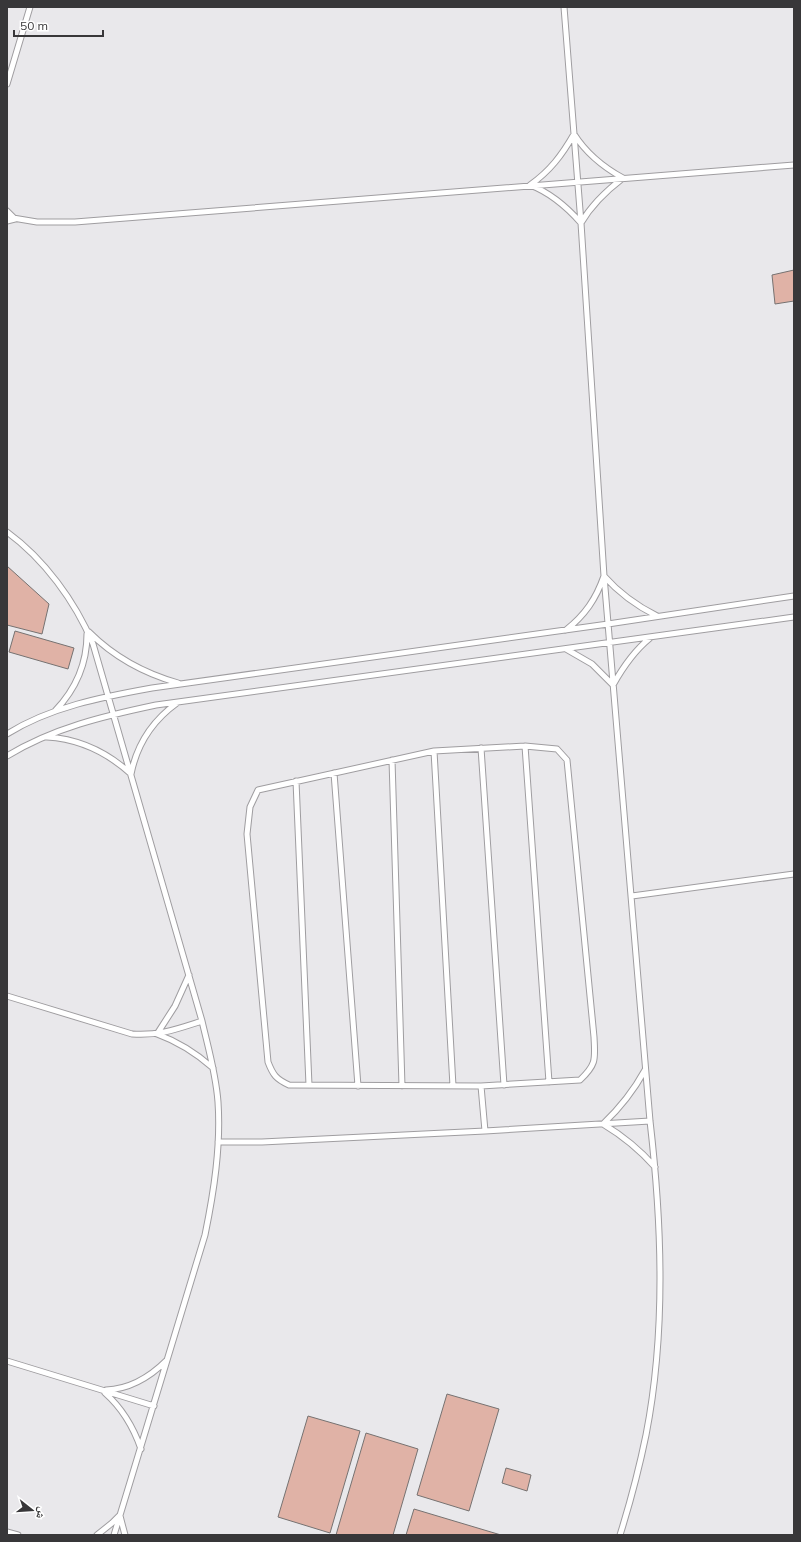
<svg xmlns="http://www.w3.org/2000/svg" width="801" height="1542" viewBox="0 0 801 1542" font-family="Mulish,'Noto Naskh Arabic',sans-serif">
  <style>
    .building { fill: #e0b2a6; stroke: #767271 }
    .lines { fill: none; stroke-linecap: round; stroke-linejoin: round }
    .service-casing { stroke: #9f9da0; stroke-width: 7 }
    .service { stroke: #fff; stroke-width: 5 }
  </style>
  <rect width="100%" height="100%" fill="#e9e8eb"/>
  <path class="building" d="M794,270V301L775,304L772,275Z
    M7,566L49,604L42,634L7,625Z
    M15,631L74,648L68,669L9,652Z
    M447,1394L499,1409L469,1511L417,1495Z
    M308,1416L360,1431L330,1533L278,1517Z
    M366,1433L418,1449L393,1535H336Z
    M506,1468L531,1475L527,1491L502,1483Z
    M414,1509L501,1535H406Z"/>
  <g class="lines">
    <g class="service-casing">
      <path id="service" d="M564,7L581,223L604,576L650,1121C662,1225 666,1332 646,1435C639,1469 630,1503 620,1535
        M7,84L30,7
        M574,134C586,153 603,167 623,178C606,191 592,204 581,223C566,206 551,193 530,185C550,171 562,155 574,134Z
        M7,211L15,219L7,221
        M7,217L37,222H75L794,165
        M7,532C44,559 75,601 93,644L202,1021C208,1047 216,1074 218,1102C221,1146 214,1191 205,1235L114,1535
        M566,630C585,615 596,599 604,576C619,593 637,606 657,616
        M89,632C114,657 143,673 178,683
        M566,649L592,664L613,685C623,667 634,651 650,638
        M55,711C76,689 87,664 87,634
        M7,734C50,707 102,697 152,688L608,624L794,596
        M47,737C80,739 107,752 131,774C137,744 152,721 177,703
        M525,746L557,749L567,760L594,1037C595,1059 597,1064 580,1080L481,1086L289,1085C276,1079 273,1075 268,1062L247,834L250,807L258,790L434,751Z
        M525,746L549,1082
        M481,748L504,1085
        M434,751L453,1086
        M7,756C53,728 104,716 156,705L794,617
        M392,760L402,1086
        M334,773L358,1086
        M296,781L309,1085
        M632,896L794,874
        M189,975L175,1006L157,1034C179,1042 196,1053 213,1068
        M7,996L132,1034C159,1036 177,1029 202,1021
        M645,1070C634,1090 620,1108 603,1124C623,1136 640,1150 655,1167
        M481,1086L485,1131
        M218,1142H262L485,1131L650,1121
        M7,1361L154,1406
        M106,1390C131,1389 150,1377 167,1360
        M105,1393C122,1408 133,1426 141,1449
        M120,1516L125,1535
        M7,1532L18,1535
        M97,1535L112,1523L119,1516"/>
    </g>
    <use href="#service" class="service"/>
  </g>
  <rect width="801" height="1542" fill="none" stroke="#383739" stroke-width="16"/>
  <g transform="translate(32 1510) rotate(107)" stroke="#ffffff" stroke-width="3" paint-order="stroke">
  <path d="M0-3L7 15L0 10L-7 15Z" fill="#383739"/>
  <text y="-6" font-size="11" font-weight="bold" text-anchor="middle" fill="#383739">ش</text>
  </g>
  <path d="M14 30v6h89v-6" fill="none" stroke="#383739" stroke-width="2"/>
  <text x="20" y="30" font-size="12" fill="#383739" stroke="#ffffff" stroke-width="3" paint-order="stroke">50 m</text>
</svg>
